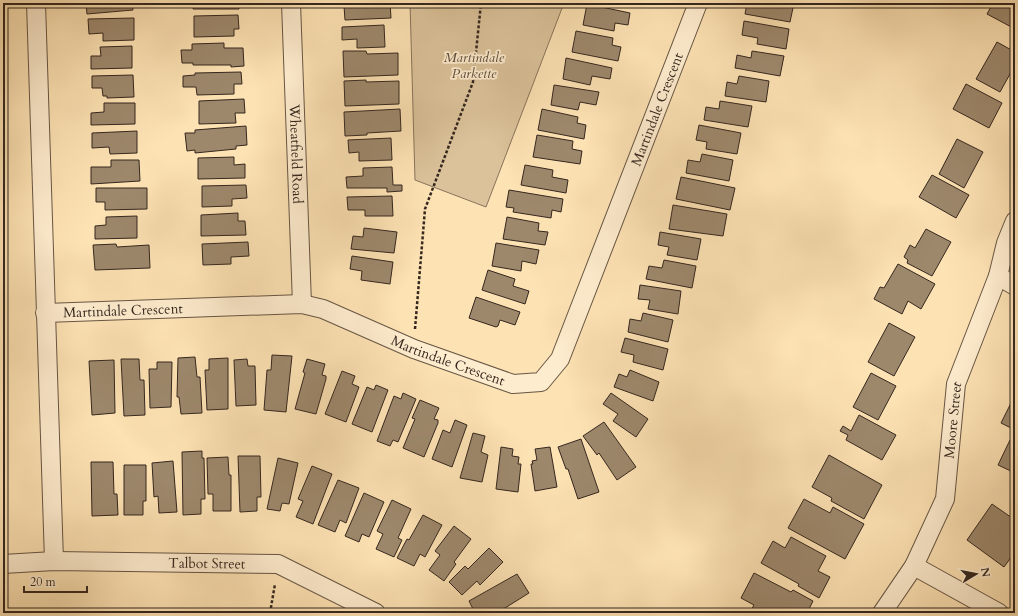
<svg xmlns="http://www.w3.org/2000/svg" width="1018" height="616" viewBox="0 0 1018 616" font-family="Cardo,serif">
  <style>
    .green { fill: #dbc29a; stroke: #88745c }
    .building { fill: #9d886c; stroke: #35271f }
    .lines { fill: none; stroke-linecap: round; stroke-linejoin: round }
    .minor-casing { stroke: #675644; stroke-width: 20 }
    .path { stroke: #35271f; stroke-width: 2.5; stroke-dasharray: 3 2; stroke-linecap: butt }
    .minor { stroke: #feecce; stroke-width: 18 }
    .labels { text-anchor: middle; dominant-baseline: central; stroke-width: 3.5; stroke-linejoin: round; paint-order: stroke }
    .park-label { font-size: 14px; font-style: italic; fill: #5e4e3e; stroke: #feecce }
    .street-label { font-size: 14px; fill: #35271f; stroke: #feecce }
  </style>
  <rect width="100%" height="100%" fill="#fde2b3"/>
  <filter id="stains"><feTurbulence type="fractalNoise" baseFrequency=".005" numOctaves="4"/><feColorMatrix values="0 0 0 0 .2 0 0 0 0 .09 0 0 0 0 .02 0 0 0 .5 -.17"/></filter>
  <radialGradient id="worn" r=".72"><stop offset=".6" stop-color="#630" stop-opacity="0"/><stop offset="1" stop-color="#630" stop-opacity=".3"/></radialGradient>
  <path class="green" d="M410,3H564L486,207L415,180Z"/>
  <path class="building" d="M86,3H132L133,10L87,14Z
    M193,3H239V9H193Z
    M361,3H390L391,18L345,20L344,6L361,5Z
    M747,3H794L790,22L745,14Z
    M993,3H1015V29L987,14Z
    M587,4L630,13L628,25L615,23L614,31L583,25Z
    M238,15L239,29H234V36L194,37V16Z
    M134,18V40L103,41V33L89,34L88,19Z
    M744,21L789,29L786,49L757,44L758,38L742,35Z
    M384,25L385,47L357,48V39L342,40V27Z
    M576,31L613,38L612,45L621,47L618,61L572,52Z
    M997,42L1015,52V65L1000,92L976,79Z
    M224,43V48H243L244,66L231,67V65H193V63H182L181,50H192V44Z
    M132,46V68L91,69V56H101L100,47Z
    M343,51H366L367,54L398,53V75L344,77Z
    M752,51L784,56L780,76L735,68L737,55L751,58Z
    M566,58L612,68L610,79L592,76L590,85L563,79Z
    M241,72L242,84H234V94L197,95L196,87H183V76L195,75V73Z
    M133,75L134,97L107,98V96H103L102,88H92V76Z
    M739,76L769,81L766,102L725,96L727,82L737,84Z
    M366,80V82L399,81V104L345,106L344,81Z
    M966,84L1002,103L989,128L953,109Z
    M554,85L599,92L596,105L580,102L578,110L551,105Z
    M244,99L245,113H235L236,123L199,124V101Z
    M720,101L752,106L748,127L704,120L706,107L719,109Z
    M104,103H135V124L91,125V113L104,112Z
    M400,109L401,131L367,133V135L345,136L344,112Z
    M542,109L578,117L577,123L586,125L584,139L538,130Z
    M699,125L741,133L737,154L706,149L707,142L696,140Z
    M246,126L247,145L236,146V149L195,153V150L187,151L185,133H195V130Z
    M137,131V153L110,154L109,147L92,148V133Z
    M537,135L573,141L572,149L582,151L580,164L533,157Z
    M391,138L392,160L359,161V152L349,153L348,140Z
    M957,139L983,152L964,188L939,174Z
    M702,154L733,160L729,181L686,173L688,160L700,162Z
    M234,157V165L245,164V178L198,179V158Z
    M111,160H139L140,181L91,184V167H111Z
    M525,165L553,170L552,177L568,180L566,193L521,185Z
    M392,167L393,185H402V191L387,192V188H347L346,177L363,176V168Z
    M932,175L969,195L956,218L919,197Z
    M681,177L735,188L730,210L676,199Z
    M246,185L247,198L232,199V206L202,207V186Z
    M96,188H147V209L105,210V202H96Z
    M509,190L563,199L561,212L552,210L551,218L513,212L514,208L506,207Z
    M392,196L393,216H365V210H348L347,197Z
    M673,205L727,214L723,236L669,229Z
    M238,213V221H245L246,235L201,236V215Z
    M137,216V238L95,239V226L106,225V217Z
    M507,217L539,223L538,231L548,232L545,245L503,239Z
    M364,228L397,232L394,253L351,249L353,236L363,237Z
    M926,229L951,242L932,276L907,263L908,260L904,257L910,245L915,248Z
    M660,232L701,239L697,260L667,255L669,247L658,245Z
    M248,242L249,256L231,257V264L203,265L202,244Z
    M496,243L539,250L536,264L522,261L521,271L492,266Z
    M116,244L117,247L149,245L150,268L95,270L93,245Z
    M352,256L393,262L390,284L361,280L362,271L350,269Z
    M664,260L696,266L692,288L646,279L649,266L662,268Z
    M898,264L935,284L921,309L908,301L902,314L874,299L880,287L884,288Z
    M488,270L515,279L513,286L529,291L525,304L482,290Z
    M640,285L681,291L678,314L648,309L650,300L638,299Z
    M476,297L520,312L515,325L500,320L498,326L496,327L469,318Z
    M643,313L673,320L668,342L628,332L630,319L641,321Z
    M889,323L915,337L894,376L868,362Z
    M625,338L668,349L663,370L633,362L634,355L621,352Z
    M272,355L292,356L286,412L264,410L267,370H271Z
    M195,357L197,377H200L202,413L181,414L179,397H177L178,358Z
    M228,358V409L207,410L205,370H209V359Z
    M121,359H139L140,380H144L145,415L124,416Z
    M247,359L248,366H255L256,405L236,406L234,360Z
    M307,359L325,364L322,375L326,376V379L316,414L295,409L305,373L303,372Z
    M114,360L115,413L92,415L89,361Z
    M157,362H172L171,407L150,408L149,369H157Z
    M630,370L659,382L653,401L614,387L619,374L627,377Z
    M342,371L355,376L352,384L359,387L346,422L325,414Z
    M871,373L896,386L878,420L853,407Z
    M376,385L388,390L372,432L352,424L367,387L374,390Z
    M403,393L416,399L398,442L393,440L390,446L377,441L394,396L401,399Z
    M611,393L648,419L636,437L613,421L618,414L603,404Z
    M1015,395V430L1001,423Z
    M420,400L439,408L434,419L438,420V423L424,457L403,448L415,419L412,418Z
    M859,415L896,435L882,460L846,440L848,435L840,431L843,426L851,431Z
    M3,418H5L6,442H3Z
    M455,420L467,425L452,467L432,459L443,430L450,433Z
    M604,422L636,467L617,480L599,453L597,455L583,436Z
    M473,433L485,436L481,452L488,455L482,482L460,478Z
    M581,439L599,492L578,499L568,469H566L558,447Z
    M1010,440L1015,442V473L998,465Z
    M501,447L513,449L512,456L519,457L518,464H521L518,492L496,489Z
    M550,447L557,487L535,491L531,464H533L532,461L537,460L535,449Z
    M202,451V458H204L205,499H201V514L183,515L182,452Z
    M829,455L882,485L864,519L831,501L832,498L812,487Z
    M238,456H260L261,497H257V511L240,512Z
    M228,457L229,475H231V511H213V494H208L207,458Z
    M278,458L298,463L289,504L282,503L280,511L267,509Z
    M173,461L177,512L159,513L158,496L154,497L152,463Z
    M91,462H113L114,494H117L118,515L92,516Z
    M124,465H146V501H143V515H124Z
    M312,466L332,474L313,524L296,517L303,501L298,499Z
    M338,480L359,488L346,523L340,520L335,532L318,525Z
    M364,493L384,502L369,537L362,534L359,542L345,536Z
    M804,499L830,513L833,507L864,524L845,559L788,528Z
    M392,500L411,509L398,538L402,540L394,557L376,549L383,534L377,531Z
    M992,504L1015,520V552L1004,567L967,540Z
    M423,515L442,525L425,557L420,554L414,566L397,558L407,539L409,540Z
    M454,526L471,539L454,562L456,564L444,581L429,570L440,555L435,551Z
    M791,537L826,556L818,571L830,577L819,598L798,586L799,584L761,563L773,541L785,548Z
    M489,548L503,562L480,585L477,581L462,595L449,582L465,566L468,569Z
    M754,573L791,592L793,590L813,601L807,613L750,612L754,605L741,598Z
    M517,574L529,593L497,613H475L469,601Z"/>
  <g class="lines">
    <g class="minor-casing">
      <g id="minor">
        <path d="M36,3L54,561"/>
        <path id="s1" d="M291,3L302,304"/>
        <path d="M998,276L1015,286"/>
        <path id="s2" d="M45,313L302,304L323,309L414,349L513,384L541,382L560,359L698,3"/>
        <path id="s3" d="M3,564L54,561L278,564L376,613"/>
        <path d="M914,566L999,613"/>
        <path id="s4" d="M882,613L914,566L945,499L956,384L998,276L1006,243L1015,221"/>
      </g>
    </g>
    <path class="path" d="M415,329L425,209L473,82L481,3
      M270,613L275,584"/>
    <use href="#minor" class="minor"/>
  </g>
  <g class="labels">
    <g class="park-label">
      <text x="474" y="57">Martindale<tspan x="474" dy="16">Parkette</tspan></text>
    </g>
    <g class="street-label">
      <text stroke="none"><textPath href="#s2" startOffset="809">Martindale Crescent</textPath></text>
      <text stroke="none"><textPath href="#s1" startOffset="151">Wheatfield Road</textPath></text>
      <text stroke="none"><textPath href="#s2" startOffset="78">Martindale Crescent</textPath></text>
      <text stroke="none"><textPath href="#s2" startOffset="414">Martindale Crescent</textPath></text>
      <text stroke="none"><textPath href="#s4" startOffset="210">Moore Street</textPath></text>
      <text stroke="none"><textPath href="#s3" startOffset="204">Talbot Street</textPath></text>
    </g>
  </g>
  <rect width="1018" height="616" fill="none" stroke="#fde2b3" stroke-width="16"/>
  <rect x="4" y="4" width="1010" height="608" fill="none" stroke="#35271f" stroke-width="2"/>
  <rect x="8" y="8" width="1002" height="600" fill="none" stroke="#35271f"/>
  <g transform="translate(976 574) rotate(80)" stroke="#feecce" stroke-width="3" paint-order="stroke">
  <path d="M0-3L7 15L0 10L-7 15Z" fill="#35271f"/>
  <text y="-6" font-size="11" font-weight="bold" text-anchor="middle" fill="#35271f">N</text>
  </g>
  <path d="M24 586v6h63v-6" fill="none" stroke="#35271f" stroke-width="2"/>
  <text x="30" y="586" font-size="12" fill="#35271f" stroke="#feecce" stroke-width="3" paint-order="stroke">20 m</text>
  <rect width="100%" height="100%" filter="url(#stains)"/>
  <rect width="100%" height="100%" fill="url(#worn)"/>
</svg>
